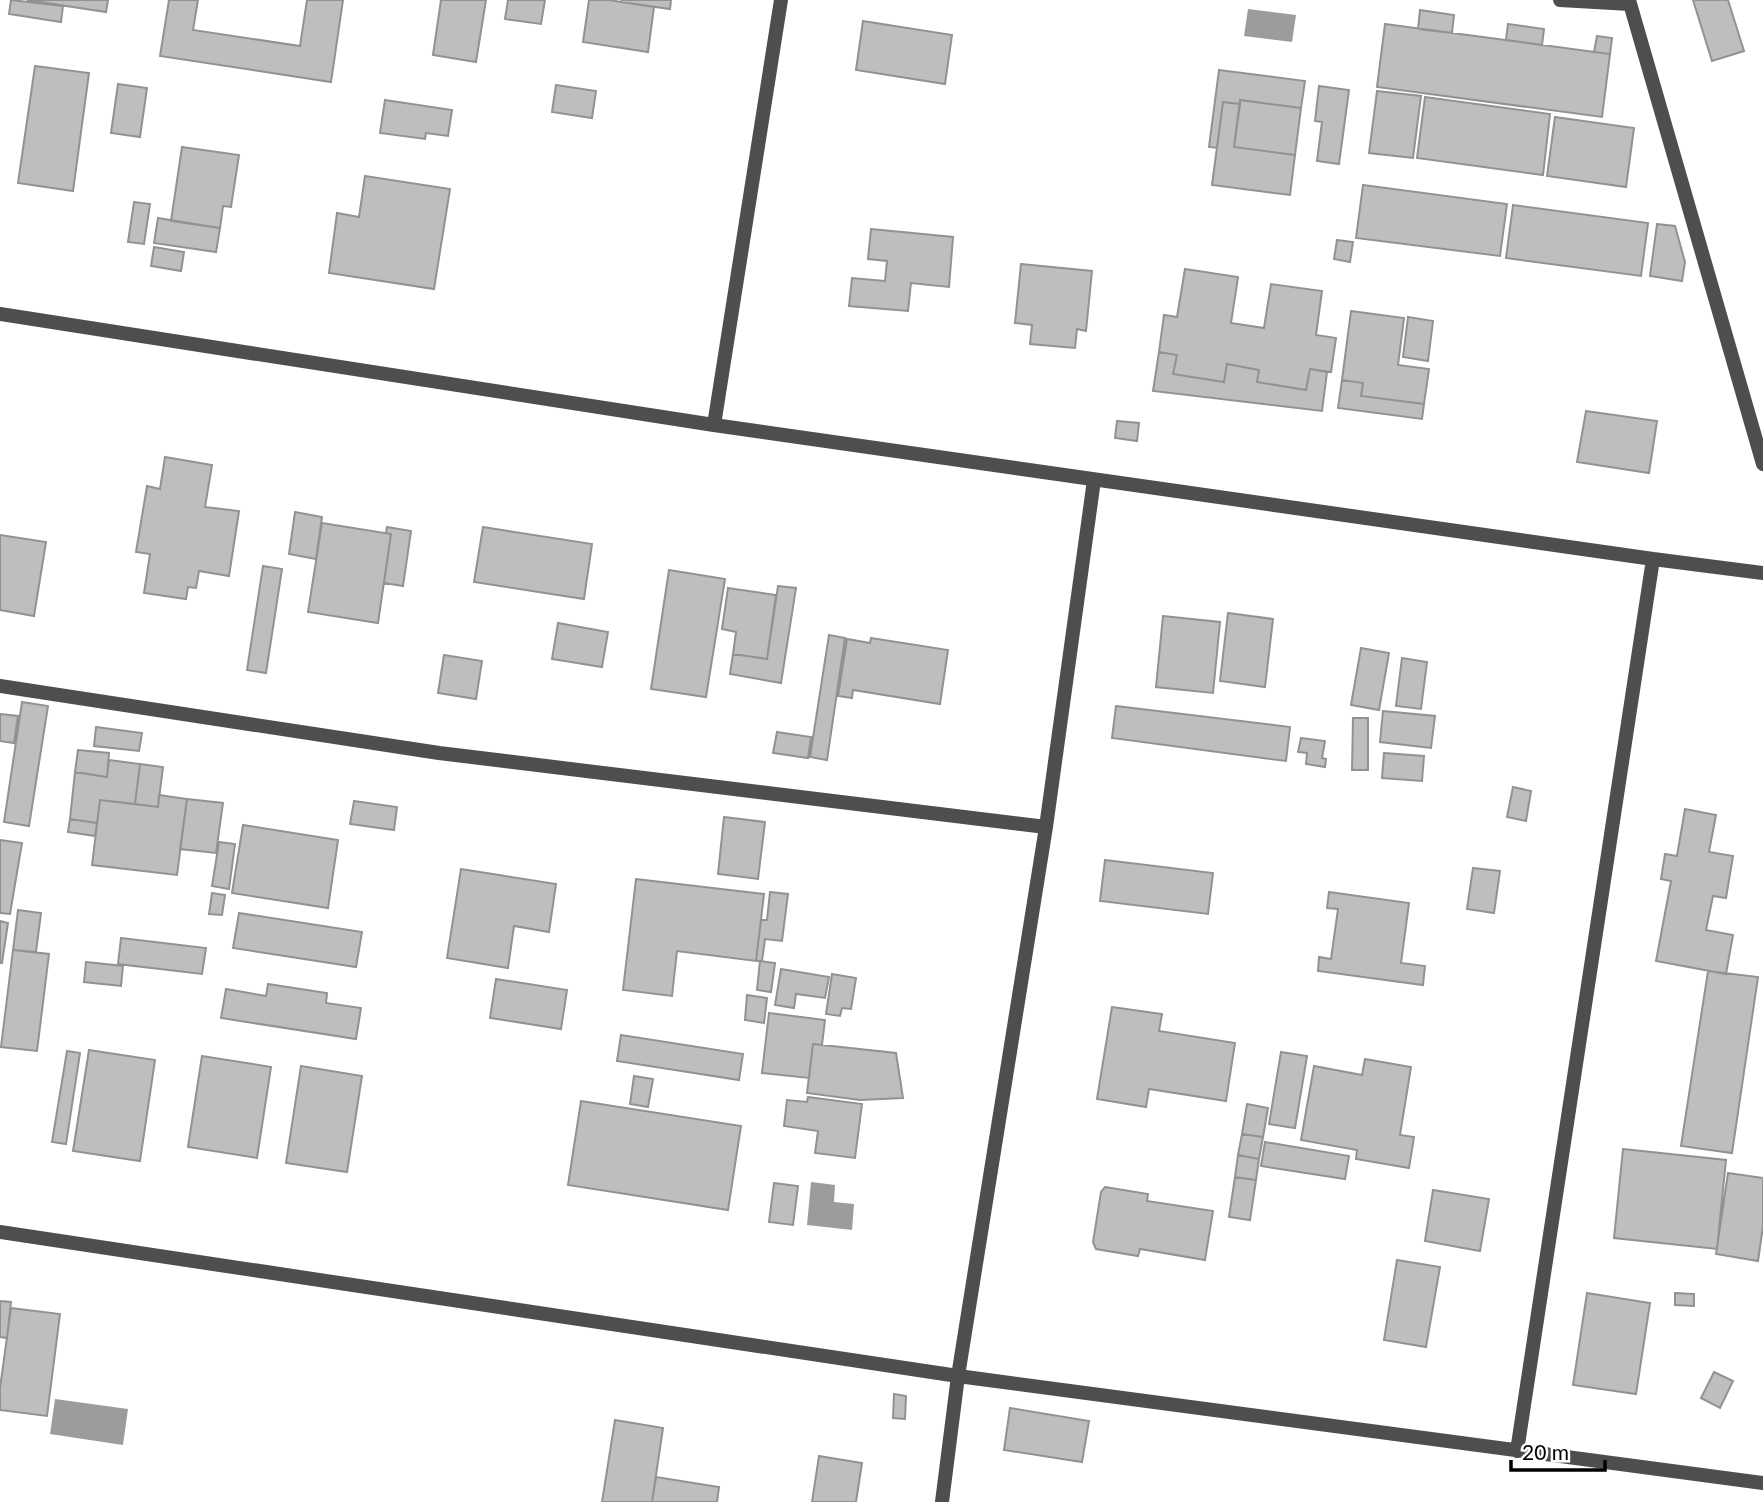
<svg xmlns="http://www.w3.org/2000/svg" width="1763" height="1502" viewBox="0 0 1763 1502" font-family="Lato,sans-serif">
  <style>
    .water { fill: #9c9c9c }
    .building { fill: #bebebe; stroke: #929292; stroke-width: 2 }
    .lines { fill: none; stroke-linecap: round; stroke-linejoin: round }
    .street { stroke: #4e4e4e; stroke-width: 14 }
  </style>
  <rect width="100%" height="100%" fill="#fff"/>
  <path class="water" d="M1248,9L1296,15L1292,42L1244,36Z
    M811,1182L835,1185L834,1202L854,1204L852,1230L807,1225Z
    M55,1399L128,1409L123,1445L50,1434Z"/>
  <path class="building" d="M11,0L63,6L61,22L9,14Z
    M27,0H108L106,12Z
    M169,0H198L193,30L300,46L307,0H343L331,82L160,56Z
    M441,0H486L476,62L433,55Z
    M508,0H545L541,24L505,19Z
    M589,0H609L654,7L648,52L583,42Z
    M622,0H671L670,9L621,2Z
    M1693,0H1728L1744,51L1712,61Z
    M1420,10L1454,15L1452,33L1418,29Z
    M863,21L952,35L945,84L856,70Z
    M1385,24L1610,54L1602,117L1377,87Z
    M1508,24L1544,29L1542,45L1506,40Z
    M1597,36L1612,38L1610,54L1594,52Z
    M35,66L89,73L73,191L18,183Z
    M1219,70L1305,81L1301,108L1240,100V104L1223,102L1217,148L1209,147Z
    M118,84L147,88L140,137L111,133Z
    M556,85L596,91L592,118L552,112Z
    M1319,86L1349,90L1339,164L1317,161L1322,122L1315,121Z
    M1377,91L1421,96L1413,158L1369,153Z
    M1425,97L1550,114L1543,175L1417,158Z
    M385,100L452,110L448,136L426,133L425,139L380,133Z
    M1240,100L1301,108L1295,155L1234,147Z
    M1223,102L1240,104L1234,147L1295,155L1290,195L1212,185Z
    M1555,117L1634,128L1626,187L1547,176Z
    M182,147L239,155L231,207L223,206L220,228L171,221Z
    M365,176L450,189L434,289L329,273L337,213L359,217Z
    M1363,185L1507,204L1500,256L1356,238Z
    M134,202L150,204L144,244L128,242Z
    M1513,205L1648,223L1641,276L1506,258Z
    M158,218L220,228L216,252L154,243Z
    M1657,224L1675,226L1685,262L1682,281L1650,276Z
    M871,229L953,237L949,287L911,283L908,311L849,306L852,278L885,281L887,261L868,259Z
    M1337,240L1353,242L1350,262L1334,259Z
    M154,247L184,252L181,271L151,266Z
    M1021,264L1092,271L1086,331L1077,329L1075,348L1030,344L1032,325L1015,323Z
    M1185,269L1238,277L1231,323L1264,328L1271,284L1322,291L1316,335L1336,338L1331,372L1310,369L1306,390L1257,382L1259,370L1227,364L1224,382L1173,374L1177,355L1159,352L1164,315L1177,317Z
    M1351,311L1404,318L1398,365L1429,369L1424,404L1361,396L1363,383L1342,380Z
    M1408,317L1433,321L1428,361L1403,357Z
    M1159,352L1177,355L1173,374L1224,382L1227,364L1259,370L1257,382L1306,390L1310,369L1327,372L1322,411L1153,391Z
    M1342,380L1363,383L1361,396L1424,404L1422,419L1338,408Z
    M1586,411L1657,421L1649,473L1577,462Z
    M1117,421L1139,423L1137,441L1115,438Z
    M165,457L212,465L205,507L239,511L229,576L199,571L196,588L188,587L186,599L144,593L150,554L136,552L147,486L160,489Z
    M295,512L322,517L316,559L289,554Z
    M322,523L391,534L378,623L308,612Z
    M387,527L411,531L403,586L384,583L391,534L386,533Z
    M483,527L592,544L584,599L474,582Z
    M0,535L46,542L34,616L0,610Z
    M263,566L282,569L266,673L247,670Z
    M669,570L725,579L706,697L651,689Z
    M778,586L796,588L781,683L730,674L733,654L767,659Z
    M728,588L776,595L767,659L733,654L736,632L722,629Z
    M1228,613L1273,619L1265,687L1220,681Z
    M1163,616L1220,622L1213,693L1156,687Z
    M558,623L608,632L602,667L552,659Z
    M829,635L845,638L827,760L810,757Z
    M871,638L948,650L940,704L853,690L852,698L838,696L847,639L870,643Z
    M1361,648L1389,653L1379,710L1351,705Z
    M444,655L482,661L476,699L438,693Z
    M1402,658L1427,662L1421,709L1396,706Z
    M22,702L48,706L29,826L4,822Z
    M1116,706L1290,727L1286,761L1112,738Z
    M1383,711L1435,716L1431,748L1380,742Z
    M0,714L18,716L14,743L0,741Z
    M1353,718H1368V770H1352Z
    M96,727L142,733L139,751L94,746Z
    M777,732L811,737L808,758L773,753Z
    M1301,738L1325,741L1322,758L1326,759L1325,767L1306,764L1307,753L1298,752Z
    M78,750L109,753L107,777L75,772Z
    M1384,753L1424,756L1422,781L1382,778Z
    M109,760L140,764L135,804L100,800L97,823L70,819L75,772L107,777Z
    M140,764L163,767L158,807L135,804Z
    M1513,787L1531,791L1526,821L1507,817Z
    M159,795L187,799L177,875L92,865L100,800L158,807Z
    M187,799L223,803L216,853L180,849Z
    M354,801L397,807L394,830L350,824Z
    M1685,809L1716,815L1709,852L1733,856L1726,898L1713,896L1706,930L1733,935L1726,974L1656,961L1671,881L1661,879L1665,854L1677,856Z
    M724,817L765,822L758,879L718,874Z
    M70,819L97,823L95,836L68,832Z
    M243,825L338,840L328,908L232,893Z
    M0,840L22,843L10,914L0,913Z
    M219,842L235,844L229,889L212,886Z
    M1105,860L1213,873L1208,914L1100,901Z
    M1473,868L1500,871L1494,913L1467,909Z
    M461,869L556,884L549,932L514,926L508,968L447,958Z
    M636,879L764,894L756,961L677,951L672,996L623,990Z
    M770,892L788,894L782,941L765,939L762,961H756L761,920H767Z
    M1329,892L1409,903L1401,963L1425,966L1423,985L1318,971L1319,957L1331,959L1338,909L1327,908Z
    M212,893L225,895L222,915L209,914Z
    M18,910L41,913L36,952L13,950Z
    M239,913L362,932L356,967L233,948Z
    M0,921L8,923L2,963H0Z
    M121,938L206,948L202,974L118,964Z
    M13,950L49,954L37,1051L1,1047Z
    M760,961L775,963L771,992L757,990Z
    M86,962L123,966L121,986L84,982Z
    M781,969L829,977L825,998L796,994L794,1008L775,1005Z
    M1708,971L1758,977L1732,1153L1681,1146Z
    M832,974L856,978L851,1009L842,1008L840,1016L826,1014Z
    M496,979L567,990L561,1029L490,1018Z
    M268,984L327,993L326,1003L361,1008L356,1039L221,1018L226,989L266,996Z
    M747,995L767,998L764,1023L745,1020Z
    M1112,1007L1162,1014L1159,1031L1235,1043L1226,1101L1149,1089L1146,1107L1097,1099Z
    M769,1013L825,1020L822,1045L813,1044L809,1078L762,1073Z
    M621,1035L743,1054L739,1080L617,1061Z
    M813,1044L896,1053L903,1098L860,1100L807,1093Z
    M89,1050L155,1060L140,1161L73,1151Z
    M67,1051L80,1053L66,1144L52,1142Z
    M1281,1052L1307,1056L1295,1128L1269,1124Z
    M202,1056L271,1067L257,1158L188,1147Z
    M1365,1059L1411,1067L1400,1135L1414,1137L1409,1168L1356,1159L1357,1150L1301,1140L1314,1066L1362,1075Z
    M301,1066L362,1076L347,1172L286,1163Z
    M634,1076L653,1079L648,1107L630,1104Z
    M808,1097L862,1104L855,1158L815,1153L818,1131L784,1126L787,1100L807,1102Z
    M581,1101L741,1126L728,1210L568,1185Z
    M1247,1104L1268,1108L1263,1137L1242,1134Z
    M1242,1134L1263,1137L1259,1159L1238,1155Z
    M1265,1142L1349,1156L1345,1179L1261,1166Z
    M1623,1149L1726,1160L1717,1249L1614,1238Z
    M1238,1155L1259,1159L1256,1180L1235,1177Z
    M1728,1173L1763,1178V1226L1758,1261L1716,1254Z
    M1235,1177L1256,1180L1250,1220L1229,1217Z
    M774,1183L798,1186L793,1225L769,1222Z
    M1105,1187L1148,1194L1147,1201L1213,1211L1205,1260L1140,1249L1138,1256L1096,1249L1093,1242L1101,1192Z
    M1433,1190L1489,1199L1480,1251L1425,1241Z
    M1397,1260L1440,1267L1426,1347L1384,1340Z
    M1587,1293L1650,1303L1636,1394L1573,1385Z
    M1675,1293L1694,1294V1306L1675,1305Z
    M0,1301L11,1302L7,1338L0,1337Z
    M11,1308L60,1314L47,1416L0,1410V1388Z
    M1714,1372L1733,1381L1720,1408L1701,1398Z
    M894,1394L906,1396L905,1419L893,1418Z
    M1010,1408L1089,1421L1082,1462L1004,1450Z
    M615,1420L663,1428L652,1502H602Z
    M819,1456L862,1463L856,1502H812Z
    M656,1477L719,1487L717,1502H652Z"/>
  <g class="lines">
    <path class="street" d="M1560,0L1630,4
      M1629,0L1763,464
      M0,314L714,425L1653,559L1763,573
      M714,425L781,0
      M0,686L439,753L1046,827
      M0,1232L958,1376L1763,1483
      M1517,1451L1653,559
      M942,1502L958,1376L1046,827L1094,480"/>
  </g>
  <path d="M1511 1460v10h94v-10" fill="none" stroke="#000000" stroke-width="3.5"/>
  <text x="1522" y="1460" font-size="21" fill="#000000" stroke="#ffffff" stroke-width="5" paint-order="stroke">20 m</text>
</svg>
